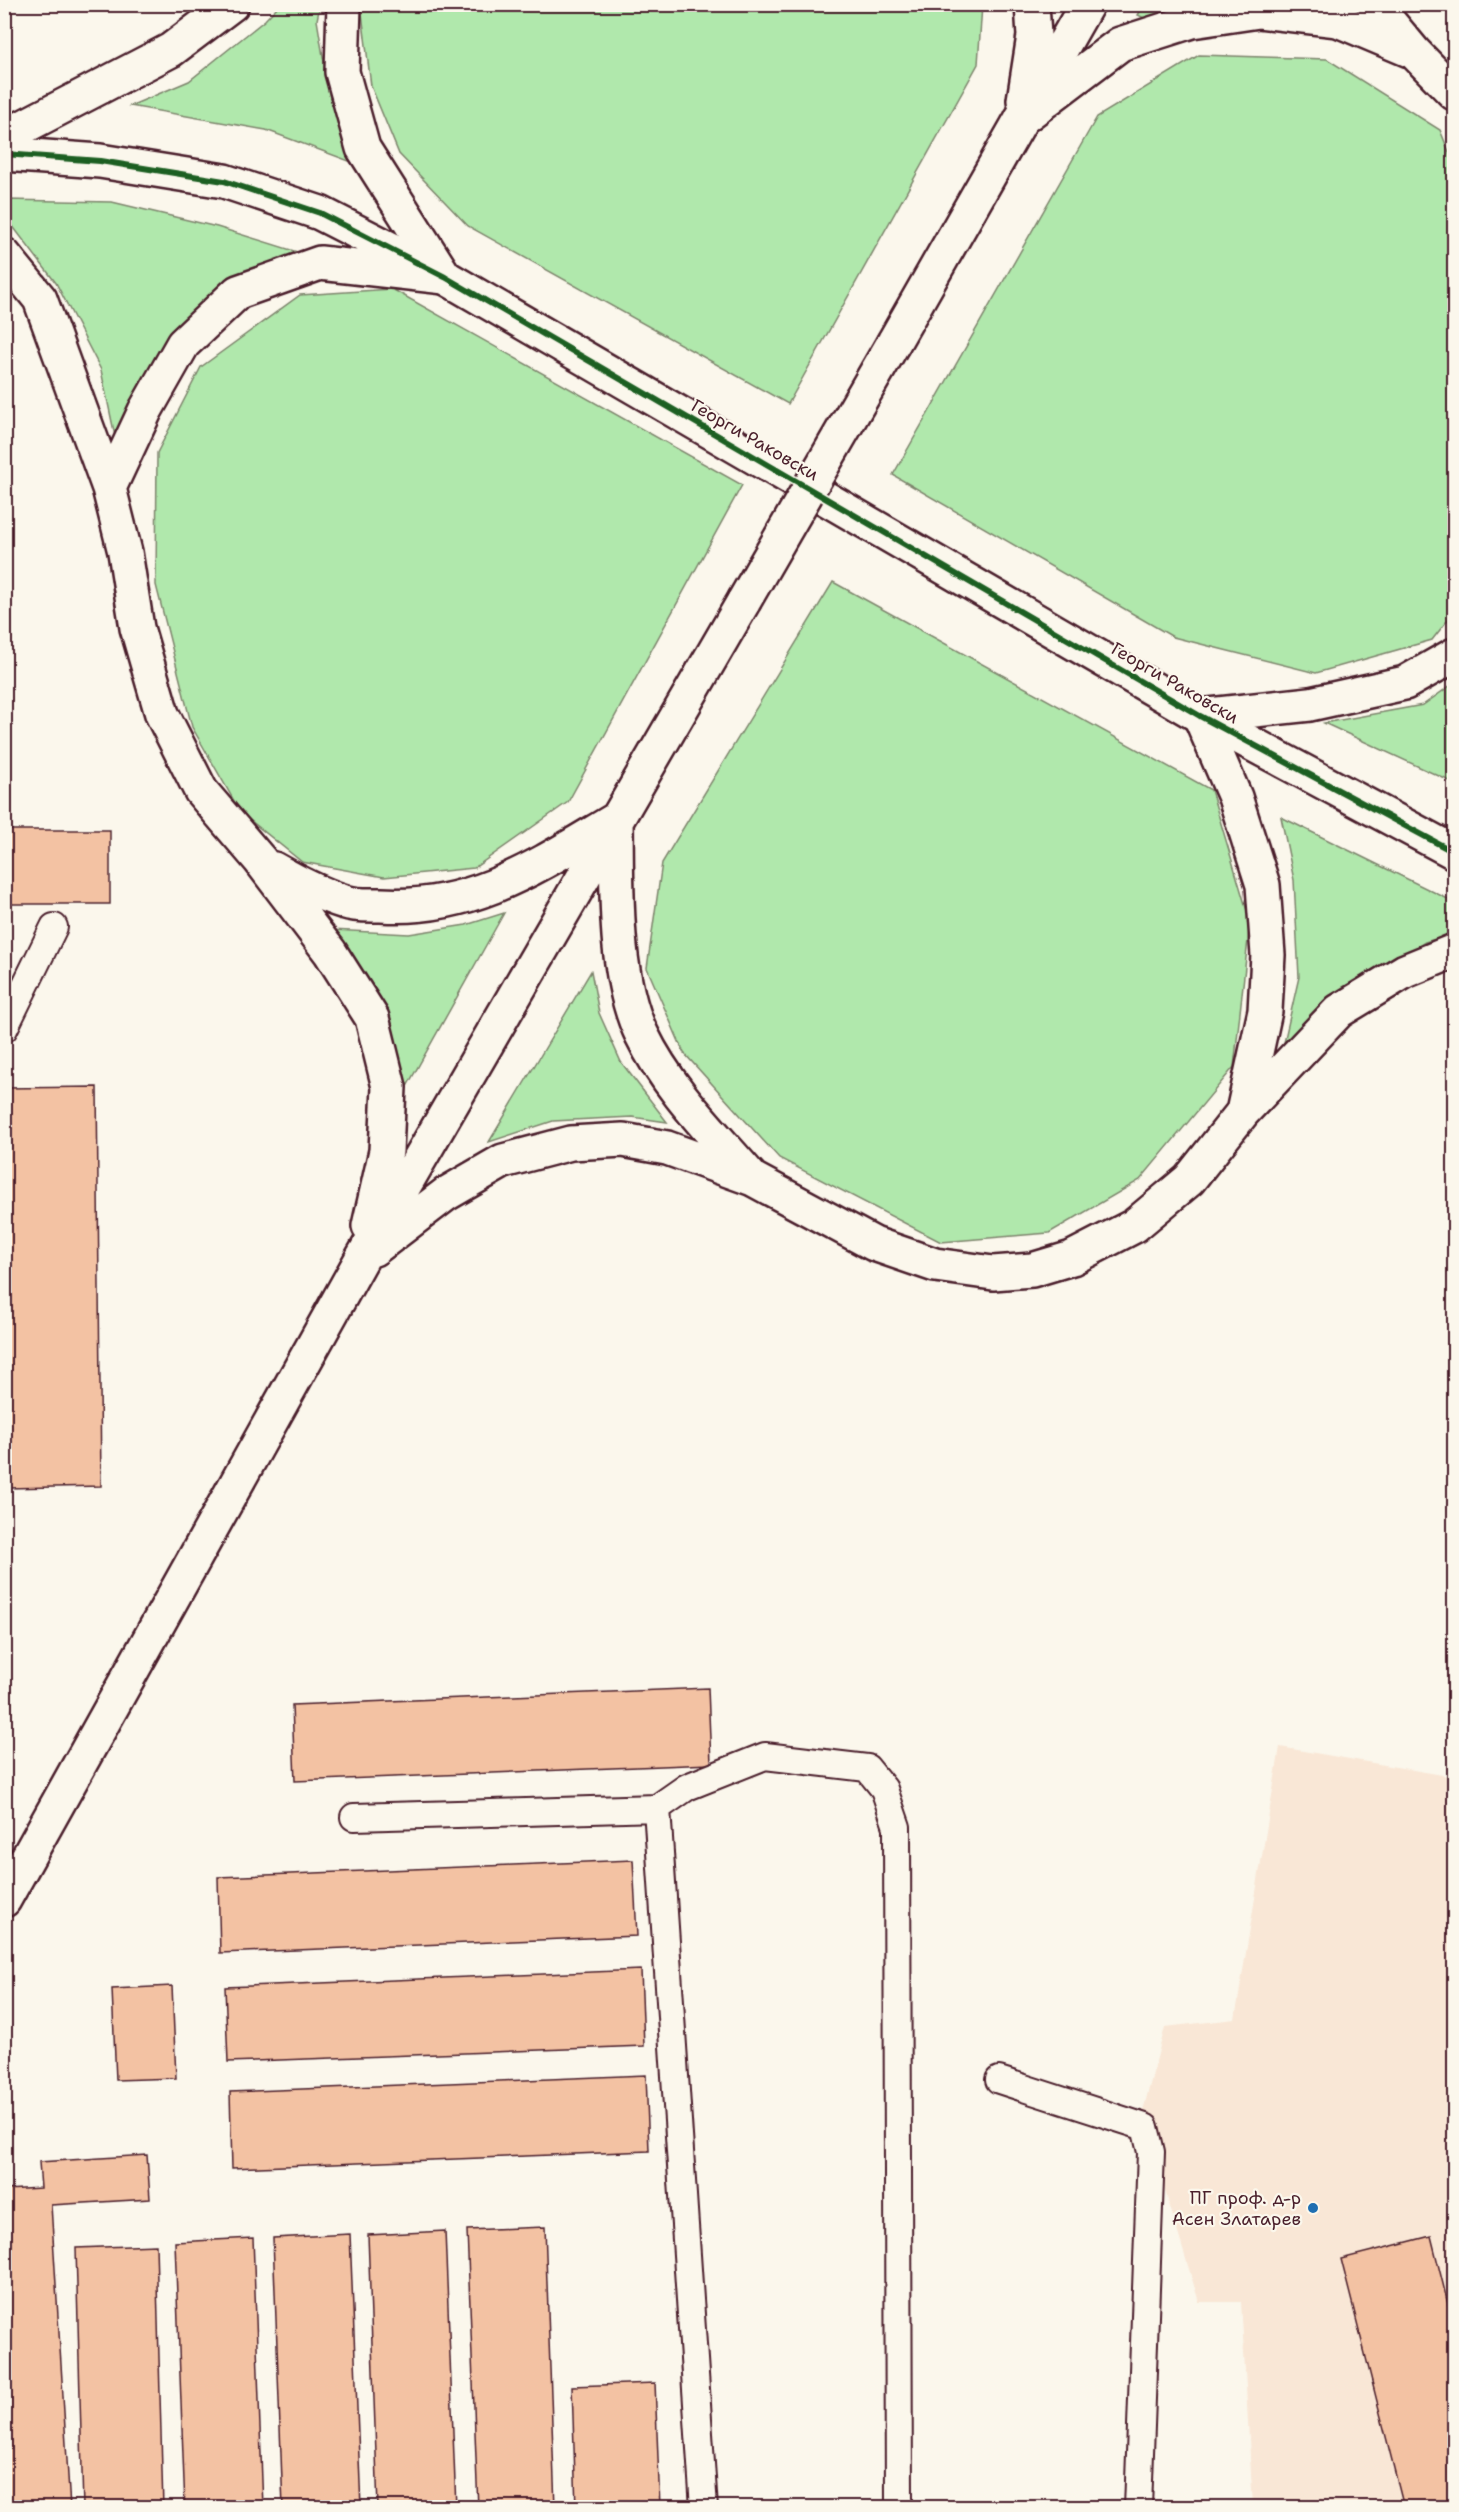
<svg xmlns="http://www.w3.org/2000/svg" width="1459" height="2512" viewBox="0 0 1459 2512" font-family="'Shantell Sans',sans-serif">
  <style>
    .built { fill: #f9e7d6 }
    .green { fill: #b0e8ac; stroke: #7d846c; stroke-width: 1.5 }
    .building { fill: #f3c2a3; stroke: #4a1f2b; stroke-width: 1.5 }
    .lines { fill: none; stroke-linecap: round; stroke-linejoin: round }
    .lane-casing { stroke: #4a1f2b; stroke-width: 30 }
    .secondary-casing { stroke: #4a1f2b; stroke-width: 38 }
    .primary-casing { stroke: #4a1f2b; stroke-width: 38 }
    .lane { stroke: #fbf7ec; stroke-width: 26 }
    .secondary { stroke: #fbf7ec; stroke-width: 33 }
    .primary { stroke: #fbf7ec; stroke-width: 33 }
    .primary-bridge-casing { stroke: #4a1f2b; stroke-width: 38; stroke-linecap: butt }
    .primary-bridge { stroke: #fbf7ec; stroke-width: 33 }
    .cycleway-casing { stroke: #fbf7ec; stroke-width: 10 }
    .cycleway { stroke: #1b5e20; stroke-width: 6 }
    .poi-dot { fill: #1f6fb2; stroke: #fbf7ec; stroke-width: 2 }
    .labels { text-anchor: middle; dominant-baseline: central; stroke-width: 4.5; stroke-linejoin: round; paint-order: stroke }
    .street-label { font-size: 18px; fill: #4a1f2b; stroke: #fbf7ec }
    .poi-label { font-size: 18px; fill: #4a1f2b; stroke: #fbf7ec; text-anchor: end }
  </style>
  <rect width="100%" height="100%" fill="#fbf7ec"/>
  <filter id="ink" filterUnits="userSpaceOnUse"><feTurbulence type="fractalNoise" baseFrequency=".0167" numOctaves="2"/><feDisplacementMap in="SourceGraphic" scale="12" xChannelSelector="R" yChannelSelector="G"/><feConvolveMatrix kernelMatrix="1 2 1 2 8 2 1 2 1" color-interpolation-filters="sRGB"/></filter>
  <g filter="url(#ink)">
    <path class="built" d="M1280,1747L1454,1777V2507H1253L1241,2302H1199L1142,2115L1165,2027L1235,2019Z"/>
    <path class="green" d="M279,5H320L317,20L330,98L357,164L266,130L130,106L189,81L265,20Z
      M361,5V4L982,5L978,64L788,404L468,226L399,154L371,86Z
      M1144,5H1193L1146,19L1138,15Z
      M1199,55L1327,59L1440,130L1454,164V612L1432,640L1316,673L1173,637L893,475L1097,117Z
      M5,200L112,202L217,227L304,254L237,281L116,441L101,370L56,283L5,216Z
      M392,289L742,485L568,802L474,868L384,877L302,862L241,813L192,727L156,585L157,453L201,367L300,295Z
      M833,582L1211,790L1250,921L1234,1067L1140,1180L1049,1233L941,1242L779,1158L684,1053L647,968L662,863Z
      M1454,683V783L1324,723L1423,705Z
      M1281,817L1454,902V934L1425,942L1350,989L1283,1047L1299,977L1294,880Z
      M504,913L405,1090L332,930L409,934L466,925Z
      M591,971L599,1013L621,1062L667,1122L632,1117L553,1121L489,1142Z"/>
    <path class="building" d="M4,830H110V904H4Z
      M97,1087L101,1486L7,1488L4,1088Z
      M708,1688L711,1764L295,1781L292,1705Z
      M633,1860L637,1936L220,1953L218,1877Z
      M641,1970L644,2046L228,2062L225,1987Z
      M172,1986L176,2078L116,2080L112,1989Z
      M646,2075L649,2151L232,2168L230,2092Z
      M147,2155L150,2199L51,2205L70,2508H4V2246H8L5,2190L41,2188L39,2162Z
      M545,2227L555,2508H478L467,2230Z
      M445,2231L456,2508H378L368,2235Z
      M350,2234L361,2508H283L273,2238Z
      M1431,2236L1454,2328V2508H1404L1341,2259Z
      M253,2238L263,2508H185L175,2242Z
      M156,2245L163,2508H83L76,2248Z
      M655,2383L660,2508H576L572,2386Z"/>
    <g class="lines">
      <g class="lane-casing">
        <path id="lane" d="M4,1029L54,927
          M657,1808L704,2508
          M354,1817L657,1808L687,1787L765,1756L867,1768L884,1789L897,1827L899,2508
          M999,2080L1145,2127L1151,2152L1138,2508"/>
      </g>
      <g class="secondary-casing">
        <path id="secondary" d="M4,154L100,161L224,181L320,213L445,277L1200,716L1454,852"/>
      </g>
      <g class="primary-casing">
        <path id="primary" d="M344,4L342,72L363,148L445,277
          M1374,4L1414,52L1454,93
          M1024,100L1034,36L1032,4
          M1021,119L1120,44L1192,21L1259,11L1338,20L1414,52
          M4,137L171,50L232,4
          M4,255L40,299L109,488L125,552L137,628L162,714L201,791L260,860L330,952L372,1018L389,1087L386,1151L369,1226
          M894,342L1087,4
          M109,488L145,411L183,344L238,292L320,263L445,277
          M616,819C617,885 613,976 642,1035C668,1089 712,1132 750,1176
          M274,869C297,882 319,894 345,902C356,906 370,905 381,905C473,911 539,865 615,820
          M1243,1112L1265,1011L1268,955L1263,885L1235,797L1200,716L1310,704L1405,683L1454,655
          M374,1249L446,1194L503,1161L571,1143L623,1140L667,1148L753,1179L874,1244L935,1265L993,1273L1032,1270L1072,1258L1134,1226L1189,1180L1243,1112L1339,1011L1405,971L1454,951
          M4,1900L361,1260L744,601"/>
      </g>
      <use href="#lane" class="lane"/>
      <use href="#secondary" class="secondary"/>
      <use href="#primary" class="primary"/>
      <g class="primary-bridge-casing">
        <path id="primary-bridge" d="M744,601L894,342"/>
      </g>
      <use href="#primary-bridge" class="primary-bridge"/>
      <g class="cycleway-casing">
        <path id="cycleway" d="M4,154L100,161L224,181L320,213L445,277L1200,716L1454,852"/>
      </g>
      <use href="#cycleway" class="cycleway"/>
    </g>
  </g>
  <circle class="poi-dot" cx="1313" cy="2208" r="6"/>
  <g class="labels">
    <g class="street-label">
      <text transform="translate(755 440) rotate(30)">Георги Раковски</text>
      <text transform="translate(1175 683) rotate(30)">Георги Раковски</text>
    </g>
    <g class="poi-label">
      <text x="1301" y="2198">ПГ проф. д-р<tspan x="1301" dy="21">Асен Златарев</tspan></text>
    </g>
  </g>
  <rect width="1459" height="2512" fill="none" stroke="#fbf7ec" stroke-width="24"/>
  <rect x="12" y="12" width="1435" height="2488" fill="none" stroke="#4a1f2b" stroke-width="2" filter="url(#ink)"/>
</svg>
